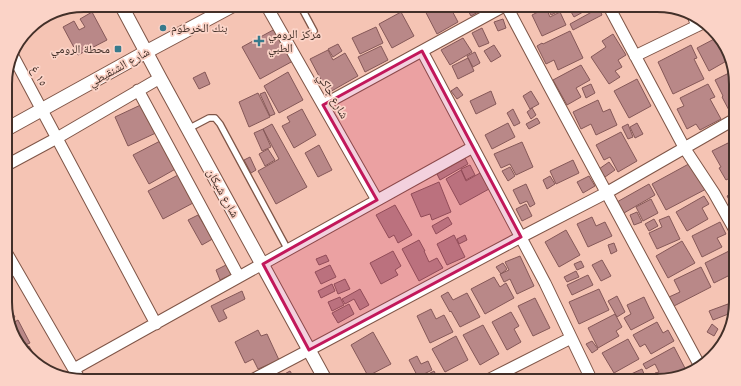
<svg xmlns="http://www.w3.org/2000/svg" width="741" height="386" viewBox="0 0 741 386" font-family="'DM Sans','Noto Naskh Arabic',sans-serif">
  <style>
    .building { fill: #b98888; stroke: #855858 }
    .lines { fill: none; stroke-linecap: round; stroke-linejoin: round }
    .service-casing { stroke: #7f5547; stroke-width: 8 }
    .minor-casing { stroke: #7f5547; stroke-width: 13 }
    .tertiary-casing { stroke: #7f5547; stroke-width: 15 }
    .service { stroke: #fff; stroke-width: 5.5 }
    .minor { stroke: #fff; stroke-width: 11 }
    .tertiary { stroke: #fff; stroke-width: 13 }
    .marked { fill: #c2185b; fill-opacity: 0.2; stroke: #c2185b; stroke-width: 3; stroke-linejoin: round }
    .poi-dot { fill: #387a8c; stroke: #fbd3c7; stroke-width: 1.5 }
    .labels { text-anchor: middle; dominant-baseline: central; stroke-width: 3.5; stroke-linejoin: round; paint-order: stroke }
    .poi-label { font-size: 12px; fill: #433029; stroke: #fbd3c7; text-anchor: start }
    .street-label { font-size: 12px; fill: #433029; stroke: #fbd3c7 }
    .rim { fill: none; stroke: #433029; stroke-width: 2 }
  </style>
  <rect width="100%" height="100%" fill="#f5c4b4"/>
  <path class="building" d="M368,5H382L371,11Z
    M422,5H449L458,22L437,34Z
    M465,5H489V6L471,16Z
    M530,5H556L559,11L551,15L547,7L534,13Z
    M567,5H591L592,7L574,17Z
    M546,8L550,17L560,12L566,25L542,36L532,15Z
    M599,8L602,15L573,30L570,24Z
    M92,12L107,40L78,55L63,27L74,21L79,30L85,27L80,19Z
    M401,12L414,36L392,48L379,24Z
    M503,19L506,28L498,31L494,22Z
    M376,27L383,43L360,54L352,38Z
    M482,28L489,43L479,47L472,33Z
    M275,29L293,61L260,79L242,47Z
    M570,31L583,58L558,70L554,60L546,64L537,46L542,43L543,44Z
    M613,34L626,55L618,60L622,67L615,71L620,77L609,84L591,57L606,47L602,41Z
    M718,37L722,40L730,59L709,71L697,48Z
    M463,38L472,52L450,65L441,50Z
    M338,44L342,51L333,57L328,49Z
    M494,45L501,56L491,62L484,51Z
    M691,45L697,58L694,59L704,79L673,94L658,62Z
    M381,46L388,60L365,72L358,57Z
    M328,50L333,60L345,53L358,76L328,93L310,59Z
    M475,52L480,63L473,67L467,56Z
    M468,58L474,71L458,79L452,66Z
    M581,65L590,80L576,88L581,97L567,105L553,80Z
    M205,72L210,84L199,89L193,78Z
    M288,72L303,100L279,113L264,86Z
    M729,73L732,78L735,77V111L731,114L722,97L723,96L715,80Z
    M637,79L651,106L629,118L614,91Z
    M591,84L595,93L586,98L582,88Z
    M708,84L715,97L710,99L721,119L700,130L696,124L687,129L677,109L684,106L680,98Z
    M457,87L463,95L457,99L451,91Z
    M491,91L496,104L476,114L470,101Z
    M531,91L539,104L530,109L523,96Z
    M265,92L275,114L270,116L260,94Z
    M258,93L270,117L249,127L239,102Z
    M598,100L603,112L610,109L617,125L596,135L591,124L581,129L573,112Z
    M147,102L160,131L128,146L115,117Z
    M532,108L536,115L531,119L527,112Z
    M302,109L316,135L294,148L282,126L290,122L287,117Z
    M513,109L520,123L514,126L507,113Z
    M537,118L540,123L529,129L526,124Z
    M508,123L515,137L492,149L485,135Z
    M637,123L643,134L635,138L630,127Z
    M272,124L307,187L276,204L258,171L279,159L263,129Z
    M628,124L633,137L628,139L622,127Z
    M263,129L271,147L262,151L254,133Z
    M621,132L637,161L618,172L610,157L604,160L596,145Z
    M164,139L179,167L149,184L133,155Z
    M522,142L533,167L516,175L510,164L501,168L494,154Z
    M728,143L736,157V175L726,180L719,168L721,167L712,151Z
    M319,145L332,170L318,177L305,153Z
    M268,149L275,160L265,166L259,154Z
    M250,157L256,170L251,173L244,160Z
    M465,158L468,164L440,180L437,174Z
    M573,160L579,173L556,184L550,171Z
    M696,160L710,187L666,210L652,184Z
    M609,162L615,170L605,177L599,169Z
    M470,165L475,175L466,180L461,169Z
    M510,167L515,176L508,181L502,171Z
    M461,170L466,181L480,173L489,189L460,205L446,179Z
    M178,175L193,203L163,219L148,191Z
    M550,176L555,184L547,189L543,180Z
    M589,176L595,186L583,193L577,182Z
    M439,182L451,212L432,220L430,214L421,217L411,194Z
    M526,184L535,204L530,207L527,201L520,204L513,190Z
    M649,184L655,195L624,213L617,202Z
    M736,191V212L727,196Z
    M704,196L709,204L702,208L708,219L687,231L676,212Z
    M651,199L658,213L643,221L636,207Z
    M526,204L532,216L522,221L516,209Z
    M395,205L412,235L398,243L394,235L389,238L376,215Z
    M637,212L642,222L634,225L630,215Z
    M198,215L206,228L210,226L216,237L202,245L188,220Z
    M669,216L680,239L657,249L649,233L662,227L659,220Z
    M448,217L452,224L436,234L432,226Z
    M592,217L596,226L605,222L612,236L588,247L577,224Z
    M654,219L658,226L649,231L645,224Z
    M720,222L726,234L717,238L722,247L702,257L692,236Z
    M566,230L580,255L559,267L545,242Z
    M454,235L465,257L447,265L437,244Z
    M465,235L467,240L459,244L457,239Z
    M419,240L425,251H424L429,262L437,258L443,268L419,281L402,249Z
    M682,241L695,263L668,278L656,256Z
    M614,243L617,251L611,254L608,245Z
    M393,251L401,266L395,270L398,275L381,284L370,263Z
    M729,251L736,265V272L714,283L705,263Z
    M326,255L329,261L319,265L316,259Z
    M520,256L534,286L517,294L510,279L504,282L500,274L509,270L505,262Z
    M602,260L611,276L601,281L592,265Z
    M581,261L584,267L577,270L574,264Z
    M230,263L235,273L220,280L216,270Z
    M503,263L507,269L501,274L496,267Z
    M330,265L336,277L321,284L315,272Z
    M701,267L711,287L674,306L669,297L680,292L674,280Z
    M576,271L579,277L567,282L564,277Z
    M588,275L593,285L572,295L567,285Z
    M494,277L500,287L506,283L514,298L485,314L471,289Z
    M345,279L350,289L338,294L334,284Z
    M332,284L335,291L321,298L318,291Z
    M360,289L369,305L360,310L354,299L345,304L342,299Z
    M599,289L609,310L579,324L569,302Z
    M242,291L245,299L223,310L227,318L219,322L211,306Z
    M448,292L453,300L467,293L480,317L460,327L451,311L450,312L441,296Z
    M617,296L625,312L617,317L608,301Z
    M340,297L344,305L332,311L328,302Z
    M644,297L654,318L631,330L624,318L631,314L627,305Z
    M535,298L550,328L533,336L518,306Z
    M6,303H7L15,317L9,321L6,312Z
    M349,304L354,314L338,323L332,313Z
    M728,304L731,313L713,320L709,311Z
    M431,309L436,319L444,315L453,332L430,343L417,316Z
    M511,312L519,326L514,329L521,342L507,350L492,322Z
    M615,314L622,327L616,331L619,336L598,348L588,328Z
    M18,320L30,343L21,347L11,324Z
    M657,322L663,333L668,330L674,341L651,354L645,344L640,347L633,335Z
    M712,324L718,329L714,336L707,332Z
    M483,325L499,354L480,365L463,335Z
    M258,330L261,336L267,334L279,360L258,369L253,359L245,363L235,342Z
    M373,332L391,364L368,376L351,345Z
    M456,336L468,360L445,372L432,349Z
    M628,339L639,359L614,373L602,353Z
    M592,341L598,349L592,353L586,344Z
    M29,346L33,353L28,355L21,350Z
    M674,347L686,370L672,377L660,381L655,373L659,372L655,364L646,369L643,364Z
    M417,356L421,364L428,361L432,370L418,377L409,360Z
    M642,369L647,381H616Z
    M290,371L296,381H272Z
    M434,371L439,381H420L419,379Z"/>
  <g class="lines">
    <g class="service-casing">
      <path id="service" d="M300,5L314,31
        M188,129L209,118H215L220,124L288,250"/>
    </g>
    <g class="minor-casing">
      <path id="minor" d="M266,5L377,200
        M506,5L550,88L701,368
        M608,5L685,149L714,193L736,232
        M692,13L697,26
        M422,51L545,283L592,381
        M12,54L156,324
        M635,56L703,23
        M138,90L239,277
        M323,105L506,5
        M5,166L57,138L160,78
        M6,252L80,380
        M6,273L15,269
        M74,369C207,295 340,220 473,147
        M250,381L309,350L521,237L606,193L735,119
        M486,381L571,338"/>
    </g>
    <g class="tertiary-casing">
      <path id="tertiary" d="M121,5L160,78L326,381
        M5,130L146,52L234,5"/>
    </g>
    <use href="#service" class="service"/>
    <use href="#minor" class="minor"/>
    <use href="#tertiary" class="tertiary"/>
  </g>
  <path class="marked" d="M422,51L521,237L309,350L263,264L377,200L323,105Z"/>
  <g class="poi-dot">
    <circle cx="163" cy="28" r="4"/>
    <path d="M257 35h4v4h4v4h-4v4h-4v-4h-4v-4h4z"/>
    <rect x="114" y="45" width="8" height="8" rx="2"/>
  </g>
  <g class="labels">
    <g class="poi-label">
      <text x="171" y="28">بنك الخرطوم</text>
      <text x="268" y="34">مركز الرومي<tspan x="268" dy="14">الطبي</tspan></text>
      <text x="110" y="49" text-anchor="end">محطة الرومي</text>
    </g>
    <g class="street-label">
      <text transform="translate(119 67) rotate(-29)">شارع الشنقيطي</text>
      <text transform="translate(39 76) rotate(62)">١٥ غ</text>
      <text transform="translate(333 96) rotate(60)">شارع جاكي</text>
      <text transform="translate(223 193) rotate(61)">شارع شيكان</text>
    </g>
  </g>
  <path d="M0 0H741V386H0ZM84 12H657A72 72 0 0 1 729 84V302A72 72 0 0 1 657 374H84A72 72 0 0 1 12 302V84A72 72 0 0 1 84 12Z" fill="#fbd3c7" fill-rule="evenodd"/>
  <path class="rim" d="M84 12H657A72 72 0 0 1 729 84V302A72 72 0 0 1 657 374H84A72 72 0 0 1 12 302V84A72 72 0 0 1 84 12Z"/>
</svg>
